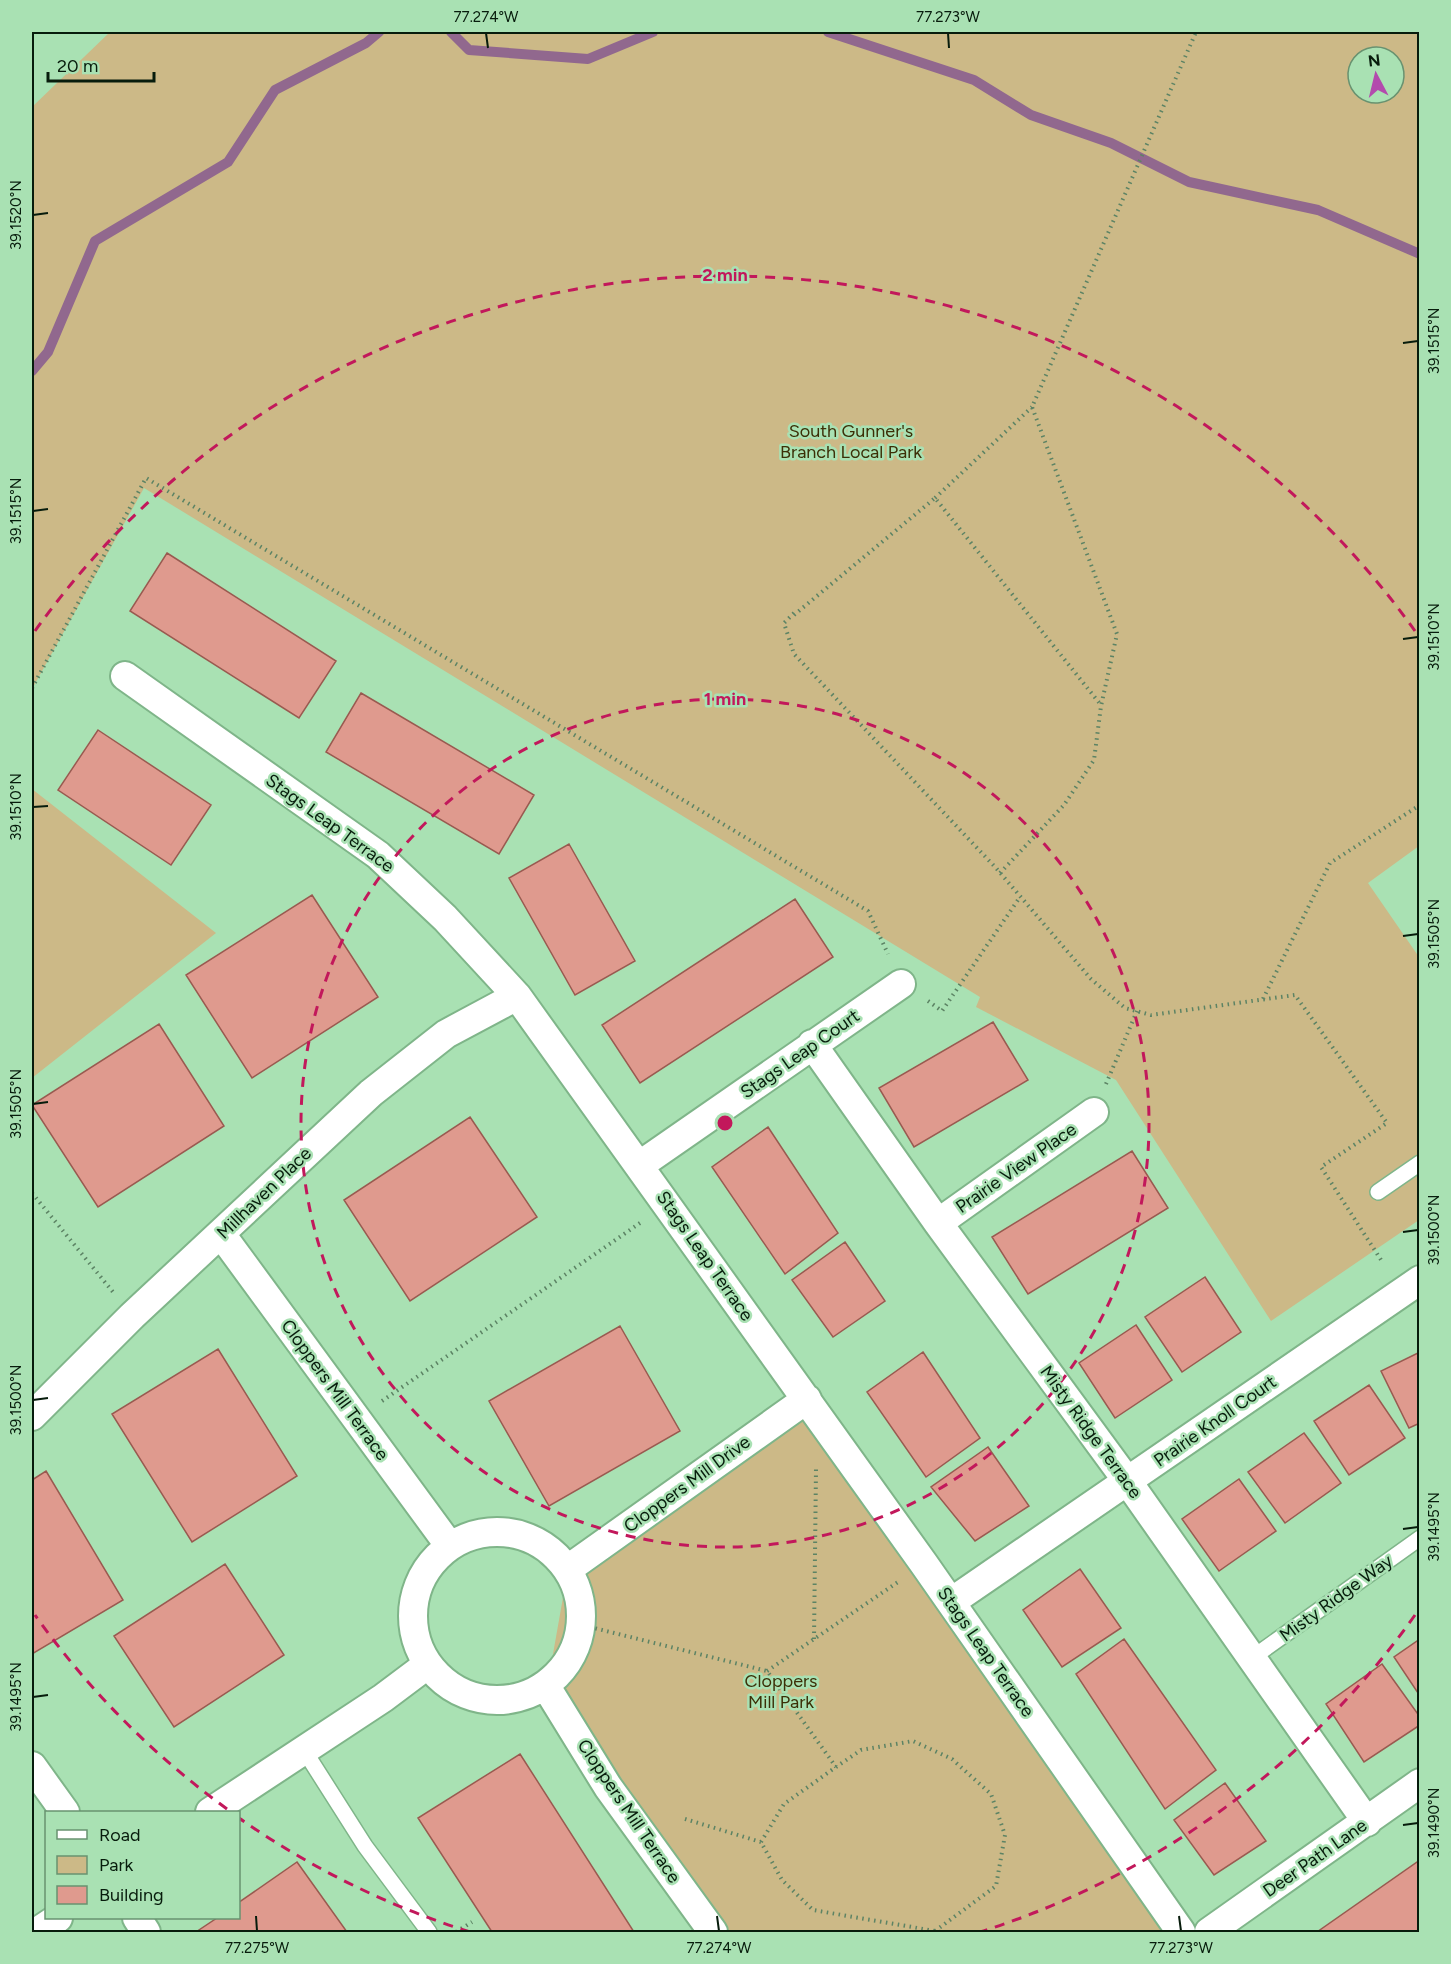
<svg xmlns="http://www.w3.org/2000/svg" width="1451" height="1964" viewBox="0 0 1451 1964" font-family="Figtree,sans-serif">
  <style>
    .green { fill: #ccb987; fill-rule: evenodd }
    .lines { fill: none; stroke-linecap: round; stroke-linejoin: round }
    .stream { stroke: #91688e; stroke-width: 10 }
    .building { fill: #df9a8e; stroke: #995a50; stroke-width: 1.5 }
    .lane-casing { stroke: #7fb589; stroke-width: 18 }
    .street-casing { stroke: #7fb589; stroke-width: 32 }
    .path { stroke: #5c8364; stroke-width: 4; stroke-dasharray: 1.5 4.5; stroke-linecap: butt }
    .lane { stroke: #fff; stroke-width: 15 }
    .street { stroke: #fff; stroke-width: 28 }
    .ticks { fill: none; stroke: #071c0c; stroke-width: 2 }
    .ring { fill: none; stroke: #c2185b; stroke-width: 3; stroke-dasharray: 10 8 }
    .labels { text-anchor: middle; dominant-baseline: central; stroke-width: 5; stroke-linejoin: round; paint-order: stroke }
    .park-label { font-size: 18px; fill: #3c2f07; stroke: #a9e1b3 }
    .street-label { font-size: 18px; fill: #071c0c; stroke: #a9e1b3 }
    .centre { fill: #c2185b; stroke: #a9e1b3; stroke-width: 3 }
    .ring-label { font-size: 18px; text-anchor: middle; font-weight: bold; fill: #c2185b; stroke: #a9e1b3; stroke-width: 5; stroke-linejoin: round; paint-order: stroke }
    .neatline { fill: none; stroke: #071c0c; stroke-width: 2 }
    .ticks-label { font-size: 15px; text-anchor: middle; fill: #071c0c }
  </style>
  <rect width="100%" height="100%" fill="#a9e1b3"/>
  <path class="green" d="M110,32H1419V846L1368,883L1419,957V1220L1271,1321L1116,1080L976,1007L980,997L144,488L32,689V107ZM1358,57H1394V93H1358Z
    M32,789L216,933L32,1078Z
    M807,1399L1181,1932H718L547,1688L568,1569Z"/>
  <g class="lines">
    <path class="stream" d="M451,32L469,50L588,59L653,32
      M828,32L974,80L1031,115L1111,143L1189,182L1318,210L1420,254
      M32,371L48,352L95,241L228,162L275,90L366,43L379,32"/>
  </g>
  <path class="building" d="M167,553L336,661L299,718L130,611Z
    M361,693L534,795L499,854L326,752Z
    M98,730L211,805L171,865L58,790Z
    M569,844L635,961L575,995L509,878Z
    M312,895L378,997L252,1078L186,975Z
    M795,899L833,957L640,1083L602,1025Z
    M993,1022L1028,1080L914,1147L879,1088Z
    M159,1024L224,1126L98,1207L32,1105Z
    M470,1117L537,1217L410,1301L344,1200Z
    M768,1127L838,1233L785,1274L712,1167Z
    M1132,1151L1168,1208L1028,1294L992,1237Z
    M845,1242L885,1301L833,1337L792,1280Z
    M1205,1277L1241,1332L1182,1372L1145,1317Z
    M1136,1325L1172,1380L1115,1418L1079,1363Z
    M620,1326L680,1431L549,1506L489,1401Z
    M218,1349L297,1476L192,1542L112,1414Z
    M923,1352L980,1438L926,1477L867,1392Z
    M1420,1352V1423L1409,1428L1381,1371Z
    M1369,1385L1405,1438L1349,1475L1314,1421Z
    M1304,1433L1341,1483L1285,1523L1248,1472Z
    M988,1447L1029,1506L975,1541L931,1487Z
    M46,1471L123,1600L32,1654V1480Z
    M1239,1479L1276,1531L1219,1571L1182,1519Z
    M225,1564L284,1655L174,1727L114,1636Z
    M1080,1569L1121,1628L1062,1667L1023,1610Z
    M1124,1639L1216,1770L1165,1809L1076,1674Z
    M1420,1639V1696L1394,1657Z
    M1382,1664L1420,1717V1725L1364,1762L1326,1704Z
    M520,1754L634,1932H492L418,1818Z
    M1225,1783L1266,1841L1214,1875L1174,1820Z
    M1420,1860V1932H1317Z
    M297,1862L347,1932H196L217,1918H238V1903Z"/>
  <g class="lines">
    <g class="lane-casing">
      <path id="lane" d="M1378,1192L1420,1163
        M1252,1658L1420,1538
        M304,1750L365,1846L429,1932"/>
    </g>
    <g class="street-casing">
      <path id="street" d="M125,676L378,855L445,918L517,996L924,1564L1181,1932
        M812,1044L938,1223L1128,1482L1367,1822
        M640,1165L901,984
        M938,1223L1094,1112
        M221,1234L449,1545
        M32,1416L132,1316L371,1093L446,1034L517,996
        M413 1616a84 84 0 1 1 168 0a84 84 0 1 1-168 0Z
        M568,1569L807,1399
        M951,1602L1420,1280
        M547,1688L608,1787L713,1932
        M32,1766L65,1812
        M210,1812L383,1698L427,1665
        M137,1918L146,1932
        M37,1932L58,1918
        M1209,1932L1420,1783"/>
    </g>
    <path class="path" d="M935,498L1032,407
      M794,613L784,623L794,654L996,868L1091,979L1125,1008L1151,1015L1295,995L1387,1123L1321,1167L1383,1263
      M794,615L935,498L1101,705
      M32,688L146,478L868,911L888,954
      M1000,873L1064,805L1094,760L1101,706L1117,634L1032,407L1196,32
      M1263,999L1330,863L1420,805
      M928,1001L942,1011L1020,897
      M1106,1084L1137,1011
      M32,1193L113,1292
      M382,1401L640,1223
      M578,1624L767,1671L836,1767
      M814,1639L816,1469
      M767,1671L898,1582
      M685,1819L761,1842
      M935,1931L996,1886L1005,1835L991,1794L952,1759L913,1741L861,1750L836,1767L784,1804L761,1842L782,1880L813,1910L941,1932
      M456,1932L472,1922"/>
    <use href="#lane" class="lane"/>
    <use href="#street" class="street"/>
  </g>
  <path class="ticks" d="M486,33L488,48M948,33L949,48M33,215L48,213M1403,343L1418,341M33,511L48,509M1403,639L1418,637M33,807L48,806M1403,936L1418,934M33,1104L48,1102M1403,1232L1418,1230M33,1400L48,1398M1403,1529L1418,1527M33,1697L48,1695M1403,1825L1418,1823M256,1916L257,1931M717,1916L719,1931M1179,1916L1181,1931"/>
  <g class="ring">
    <circle cx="725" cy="1123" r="424"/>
    <path d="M1415 1615A848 848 0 0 1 980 1932M470 1932A848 848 0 0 1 239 1818M227 1809A848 848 0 0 1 35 1615M35 631A848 848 0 0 1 1415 631"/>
  </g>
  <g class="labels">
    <g class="park-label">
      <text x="851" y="431">South Gunner's<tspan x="851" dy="21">Branch Local Park</tspan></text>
      <text x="781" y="1681">Cloppers<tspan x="781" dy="21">Mill Park</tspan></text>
    </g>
    <g class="street-label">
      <text transform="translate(330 823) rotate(36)">Stags Leap Terrace</text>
      <text transform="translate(800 1054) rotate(-35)">Stags Leap Court</text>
      <text transform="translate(1016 1168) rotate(-35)">Prairie View Place</text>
      <text transform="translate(264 1193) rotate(-44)">Millhaven Place</text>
      <text transform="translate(705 1256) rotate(55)">Stags Leap Terrace</text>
      <text transform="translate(335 1390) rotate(54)">Cloppers Mill Terrace</text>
      <text transform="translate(1215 1421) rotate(-35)">Prairie Knoll Court</text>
      <text transform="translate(1091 1432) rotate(54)">Misty Ridge Terrace</text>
      <text transform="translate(687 1484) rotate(-36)">Cloppers Mill Drive</text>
      <text transform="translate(1336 1598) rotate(-36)">Misty Ridge Way</text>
      <text transform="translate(986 1652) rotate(55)">Stags Leap Terrace</text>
      <text transform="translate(629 1811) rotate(56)">Cloppers Mill Terrace</text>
      <text transform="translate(1315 1858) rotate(-35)">Deer Path Lane</text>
    </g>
  </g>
  <circle cx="725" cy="1123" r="9" class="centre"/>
  <g class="ring-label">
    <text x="725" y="281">2 min</text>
    <text x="725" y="705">1 min</text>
  </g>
  <rect width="1451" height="1964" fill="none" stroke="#a9e1b3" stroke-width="66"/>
  <rect x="45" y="1811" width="195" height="108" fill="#a9e1b3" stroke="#689270" stroke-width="1.5"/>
  <rect x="57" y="1830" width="30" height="9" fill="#ffffff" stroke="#689270" stroke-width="1.5"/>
  <text x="99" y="1841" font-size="18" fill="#071c0c">Road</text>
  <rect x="57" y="1856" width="30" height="18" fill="#ccb987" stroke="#689270" stroke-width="1.5"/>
  <text x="99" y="1871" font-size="18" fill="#071c0c">Park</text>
  <rect x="57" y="1886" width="30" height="18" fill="#df9a8e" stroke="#689270" stroke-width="1.5"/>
  <text x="99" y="1901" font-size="18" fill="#071c0c">Building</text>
  <g transform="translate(1376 75) rotate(353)"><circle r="28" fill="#a9e1b3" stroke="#689270" stroke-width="1.5"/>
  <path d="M0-4.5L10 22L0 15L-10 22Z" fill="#b34aad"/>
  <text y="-9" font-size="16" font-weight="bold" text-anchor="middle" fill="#071c0c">N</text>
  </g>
  <path d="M48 72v9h106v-9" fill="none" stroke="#071c0c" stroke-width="3"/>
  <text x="57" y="72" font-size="18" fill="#071c0c" stroke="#a9e1b3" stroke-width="4.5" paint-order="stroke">20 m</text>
  <rect x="33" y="33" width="1385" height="1898" class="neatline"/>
  <g class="ticks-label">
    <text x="486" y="22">77.274°W</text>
    <text x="948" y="22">77.273°W</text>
    <text transform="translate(16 215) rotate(-90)" y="5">39.1520°N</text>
    <text transform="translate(1434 341) rotate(-90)" y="5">39.1515°N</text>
    <text transform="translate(16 511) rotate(-90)" y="5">39.1515°N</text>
    <text transform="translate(1434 637) rotate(-90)" y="5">39.1510°N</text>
    <text transform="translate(16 807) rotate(-90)" y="5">39.1510°N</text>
    <text transform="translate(1434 934) rotate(-90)" y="5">39.1505°N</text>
    <text transform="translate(16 1104) rotate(-90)" y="5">39.1505°N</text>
    <text transform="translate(1434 1230) rotate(-90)" y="5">39.1500°N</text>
    <text transform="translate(16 1400) rotate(-90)" y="5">39.1500°N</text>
    <text transform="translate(1434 1527) rotate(-90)" y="5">39.1495°N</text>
    <text transform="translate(16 1697) rotate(-90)" y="5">39.1495°N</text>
    <text transform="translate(1434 1823) rotate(-90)" y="5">39.1490°N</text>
    <text x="257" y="1953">77.275°W</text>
    <text x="719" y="1953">77.274°W</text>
    <text x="1181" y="1953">77.273°W</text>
  </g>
</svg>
